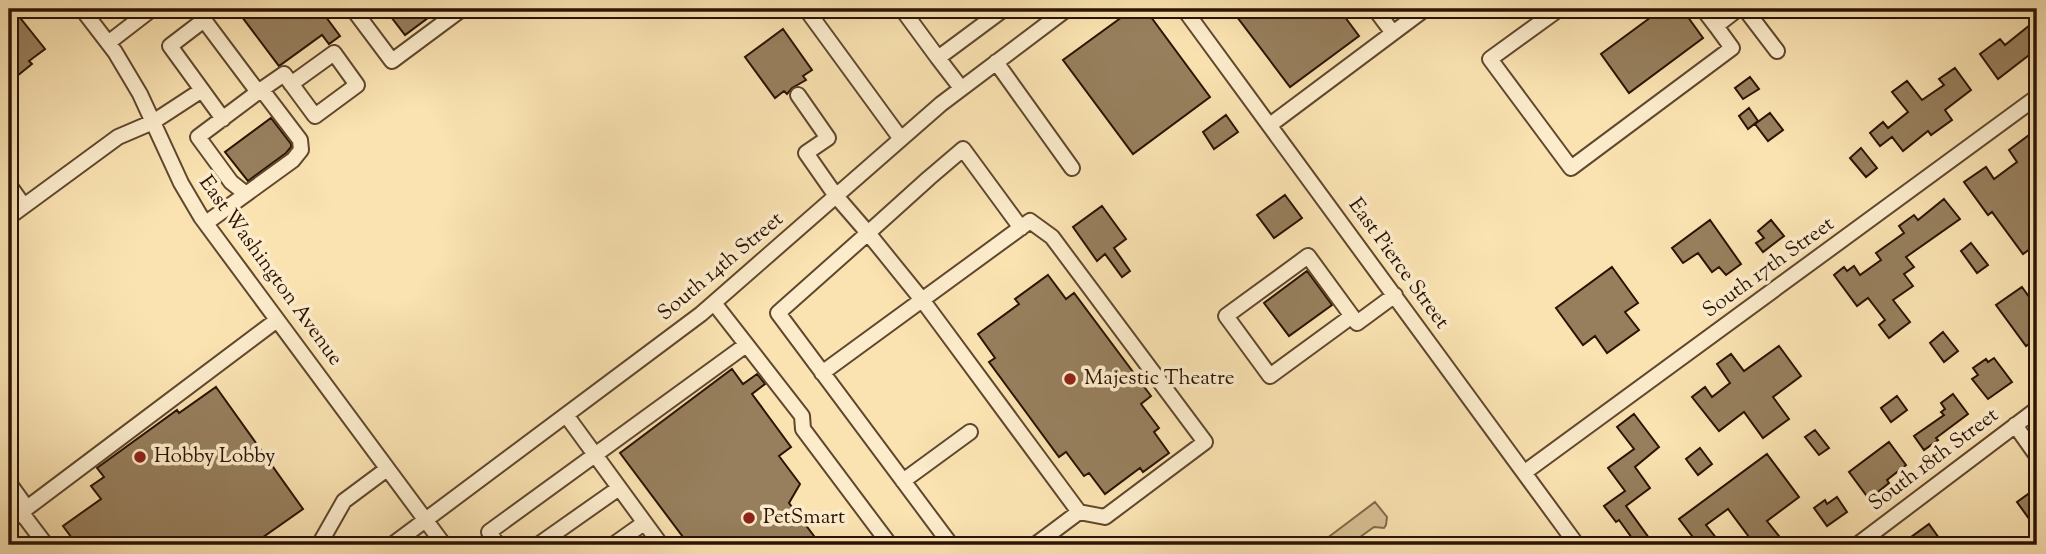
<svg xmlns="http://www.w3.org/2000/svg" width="2046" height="554" viewBox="0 0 2046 554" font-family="'Sorts Mill Goudy',serif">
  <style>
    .green { fill: #d7bf93; stroke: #81694b; stroke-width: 2 }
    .building { fill: #977f5d; stroke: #2b1303; stroke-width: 2 }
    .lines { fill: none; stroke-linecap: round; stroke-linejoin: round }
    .minor-casing { stroke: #5f472e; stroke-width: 18 }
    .minor { stroke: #fceccc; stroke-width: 14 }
    .poi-dot { fill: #8f2418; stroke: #fceccc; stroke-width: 2.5 }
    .labels { text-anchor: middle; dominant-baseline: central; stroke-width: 7; stroke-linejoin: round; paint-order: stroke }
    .street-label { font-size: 21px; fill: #2b1303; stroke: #fceccc }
    .poi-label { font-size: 21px; fill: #2b1303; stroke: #fceccc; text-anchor: start }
  </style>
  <rect width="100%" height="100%" fill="#fae2b1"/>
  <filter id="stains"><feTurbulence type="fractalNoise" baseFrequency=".00286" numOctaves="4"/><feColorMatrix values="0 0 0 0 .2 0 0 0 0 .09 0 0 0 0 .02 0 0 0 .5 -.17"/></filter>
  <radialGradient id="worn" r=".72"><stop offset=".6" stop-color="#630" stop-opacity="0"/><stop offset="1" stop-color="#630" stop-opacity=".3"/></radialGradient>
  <path class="green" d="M1375,502L1387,517L1386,525L1384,528L1374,527L1349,545H1318Z"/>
  <path class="building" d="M9,9H13L45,49L29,61L32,64L17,76L9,65Z
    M236,9H320L340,36L329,44L322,35L279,66Z
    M385,9H440L405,35Z
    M1133,9H1145L1210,97L1133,154L1063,60Z
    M1231,9H1339L1359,36L1290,87Z
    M1662,9H1682L1703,38L1629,93L1601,54Z
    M2030,25L2037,34V49L1998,79L1980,54L2000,39L2005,45Z
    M783,29L812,70L803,76L806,80L792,88L787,94L784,91L775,98L745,57Z
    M1955,68L1971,90L1945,110L1952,120L1931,135L1928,131L1903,151L1892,137L1880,146L1870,133L1883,122L1888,128L1908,112L1892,92L1907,81L1922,100L1944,85L1939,79Z
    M1750,77L1759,89L1743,99L1735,88Z
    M1749,108L1758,121L1748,129L1739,116Z
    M1770,113L1783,130L1768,141L1755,124Z
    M1226,115L1238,132L1214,149L1203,132Z
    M271,118L291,144V147L286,153L248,181L225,152Z
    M2037,129V244L2023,254L1992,212L1988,215L1964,182L1986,167L1994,179L2017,162L2009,150Z
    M1861,148L1877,168L1866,177L1850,158Z
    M1285,195L1302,218L1274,238L1257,215Z
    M1944,199L1960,219L1906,257L1914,267L1904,274L1913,286L1893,300L1910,322L1889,338L1879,325L1885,320L1868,298L1857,306L1834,275L1844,267L1847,271L1854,266L1860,275L1881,260L1876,253L1904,233L1899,226L1914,215L1918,220Z
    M1102,206L1126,239L1114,248L1130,271L1122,277L1105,254L1097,261L1073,227Z
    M1710,220L1741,264L1726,275L1719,267L1712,272L1698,253L1683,263L1672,248Z
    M1771,220L1784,236L1763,252L1756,243L1764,238L1758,231Z
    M1971,243L1988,265L1977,273L1961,251Z
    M1612,267L1638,303L1625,312L1639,330L1607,353L1595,336L1583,345L1556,308Z
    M1307,271L1332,305L1289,336L1264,303Z
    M1048,275L1066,299L1074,293L1151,396L1141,404L1159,428L1154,432L1169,453L1143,472L1140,468L1105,494L1089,473L1084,476L1066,452L1059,457L989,362L995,358L978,334L1019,304L1015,299Z
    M2022,287L2037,308V338L2026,346L1996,305Z
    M1943,332L1958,351L1944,362L1930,343Z
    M1779,346L1801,376L1773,397L1789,419L1763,438L1744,412L1719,431L1692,397L1705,387L1712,397L1730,383L1717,364L1731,354L1744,371Z
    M1994,358L2012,382L1988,399L1972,379L1978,375L1973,368L1986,359L1988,362Z
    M732,369L743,384L757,374L765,384L752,394L791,447L779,456L800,484L789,503L814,536L802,545H689L620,453Z
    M216,387L303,509L252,545H77L63,526L101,499L91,486L104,477L97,468L177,410L179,413Z
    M1953,394L1968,414L1936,438L1938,440L1924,450L1914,436L1944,415L1941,412L1945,409L1941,403Z
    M1897,396L1907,410L1891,422L1881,408Z
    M1634,414L1659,447L1635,467L1650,488L1626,506L1649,538L1639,545H1637L1619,520L1616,522L1604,506L1625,491L1608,468L1634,449L1617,427Z
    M1815,430L1829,448L1819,455L1805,437Z
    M1889,442L1906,465L1887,480L1889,483L1869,499L1849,472Z
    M1700,448L1712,464L1698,475L1686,459Z
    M1767,454L1799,497L1767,521L1786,545H1755L1728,509L1706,525L1717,539L1708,545H1699L1679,519Z
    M2031,492L2037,501V530L2017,502Z
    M1837,497L1847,512L1827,526L1814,508L1825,500L1827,504Z
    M1929,524L1944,545H1900Z"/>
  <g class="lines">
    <g class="minor-casing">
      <path id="minor" d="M82,9L115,52L140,94L181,183L201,217L444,545
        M353,9L392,61L462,9
        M806,9L901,139
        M902,9L938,58
        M1184,9L1577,545
        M1375,9L1393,33
        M1559,9L1490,59L1571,168L1732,48L1716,26
        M1703,9L1716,26L1738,9
        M1745,9L1777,51
        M204,20L258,92L284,74L315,116L357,85L334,53L291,84
        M108,43L152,9
        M996,62L1072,168
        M961,88L938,58L1004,9
        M202,90L223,119
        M798,95L828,138L806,153L836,196L868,233L929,178L963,149L1021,228
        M1270,125L1425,9
        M9,185L24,206
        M246,194L231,182L198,137L258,92
        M9,217L118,137L153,122L202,90L170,46L204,20L196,9
        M206,223L293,160L301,150L300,140L262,90
        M714,303L802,416L803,429L890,545
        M1352,316L1270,376L1226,316L1308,256L1357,323L1395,295
        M822,373L1030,221L1052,237L1205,442L1105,517L1079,512L1035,545
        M566,415L661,545
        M2015,425L2037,456
        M1525,472L2037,97
        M903,481L970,432
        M9,483L27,508L277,320
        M21,512L46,545
        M9,521L27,508
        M319,545L344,501L387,469
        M392,545L701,314L941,104L1067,9
        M498,545L489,532L746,345
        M538,545L619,488
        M613,545L644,523
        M951,545L778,313L868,233L923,301L1079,512
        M1857,545L2037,409"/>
    </g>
    <use href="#minor" class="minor"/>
  </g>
  <g class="poi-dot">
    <circle cx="1070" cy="379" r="7"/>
    <circle cx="140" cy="457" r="7"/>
    <circle cx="749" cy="518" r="7"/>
  </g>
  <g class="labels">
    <g class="street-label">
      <text transform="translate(1398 264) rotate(54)">East Pierce Street</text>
      <text transform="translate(721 267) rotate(-40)">South 14th Street</text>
      <text transform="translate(1769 268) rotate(-36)">South 17th Street</text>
      <text transform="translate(270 271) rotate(54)">East Washington Avenue</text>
      <text transform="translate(1934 460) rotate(-37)">South 18th Street</text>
    </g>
    <g class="poi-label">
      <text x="1084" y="379">Majestic Theatre</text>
      <text x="154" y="457">Hobby Lobby</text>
      <text x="763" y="518">PetSmart</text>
    </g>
  </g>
  <rect width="2046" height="554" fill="none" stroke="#fae2b1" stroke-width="35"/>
  <rect x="10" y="10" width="2025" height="533" fill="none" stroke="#2b1303" stroke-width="3.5"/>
  <rect x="18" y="18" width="2011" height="519" fill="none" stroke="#2b1303" stroke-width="2"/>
  <rect width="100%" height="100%" filter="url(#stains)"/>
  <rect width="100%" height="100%" fill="url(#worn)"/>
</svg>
